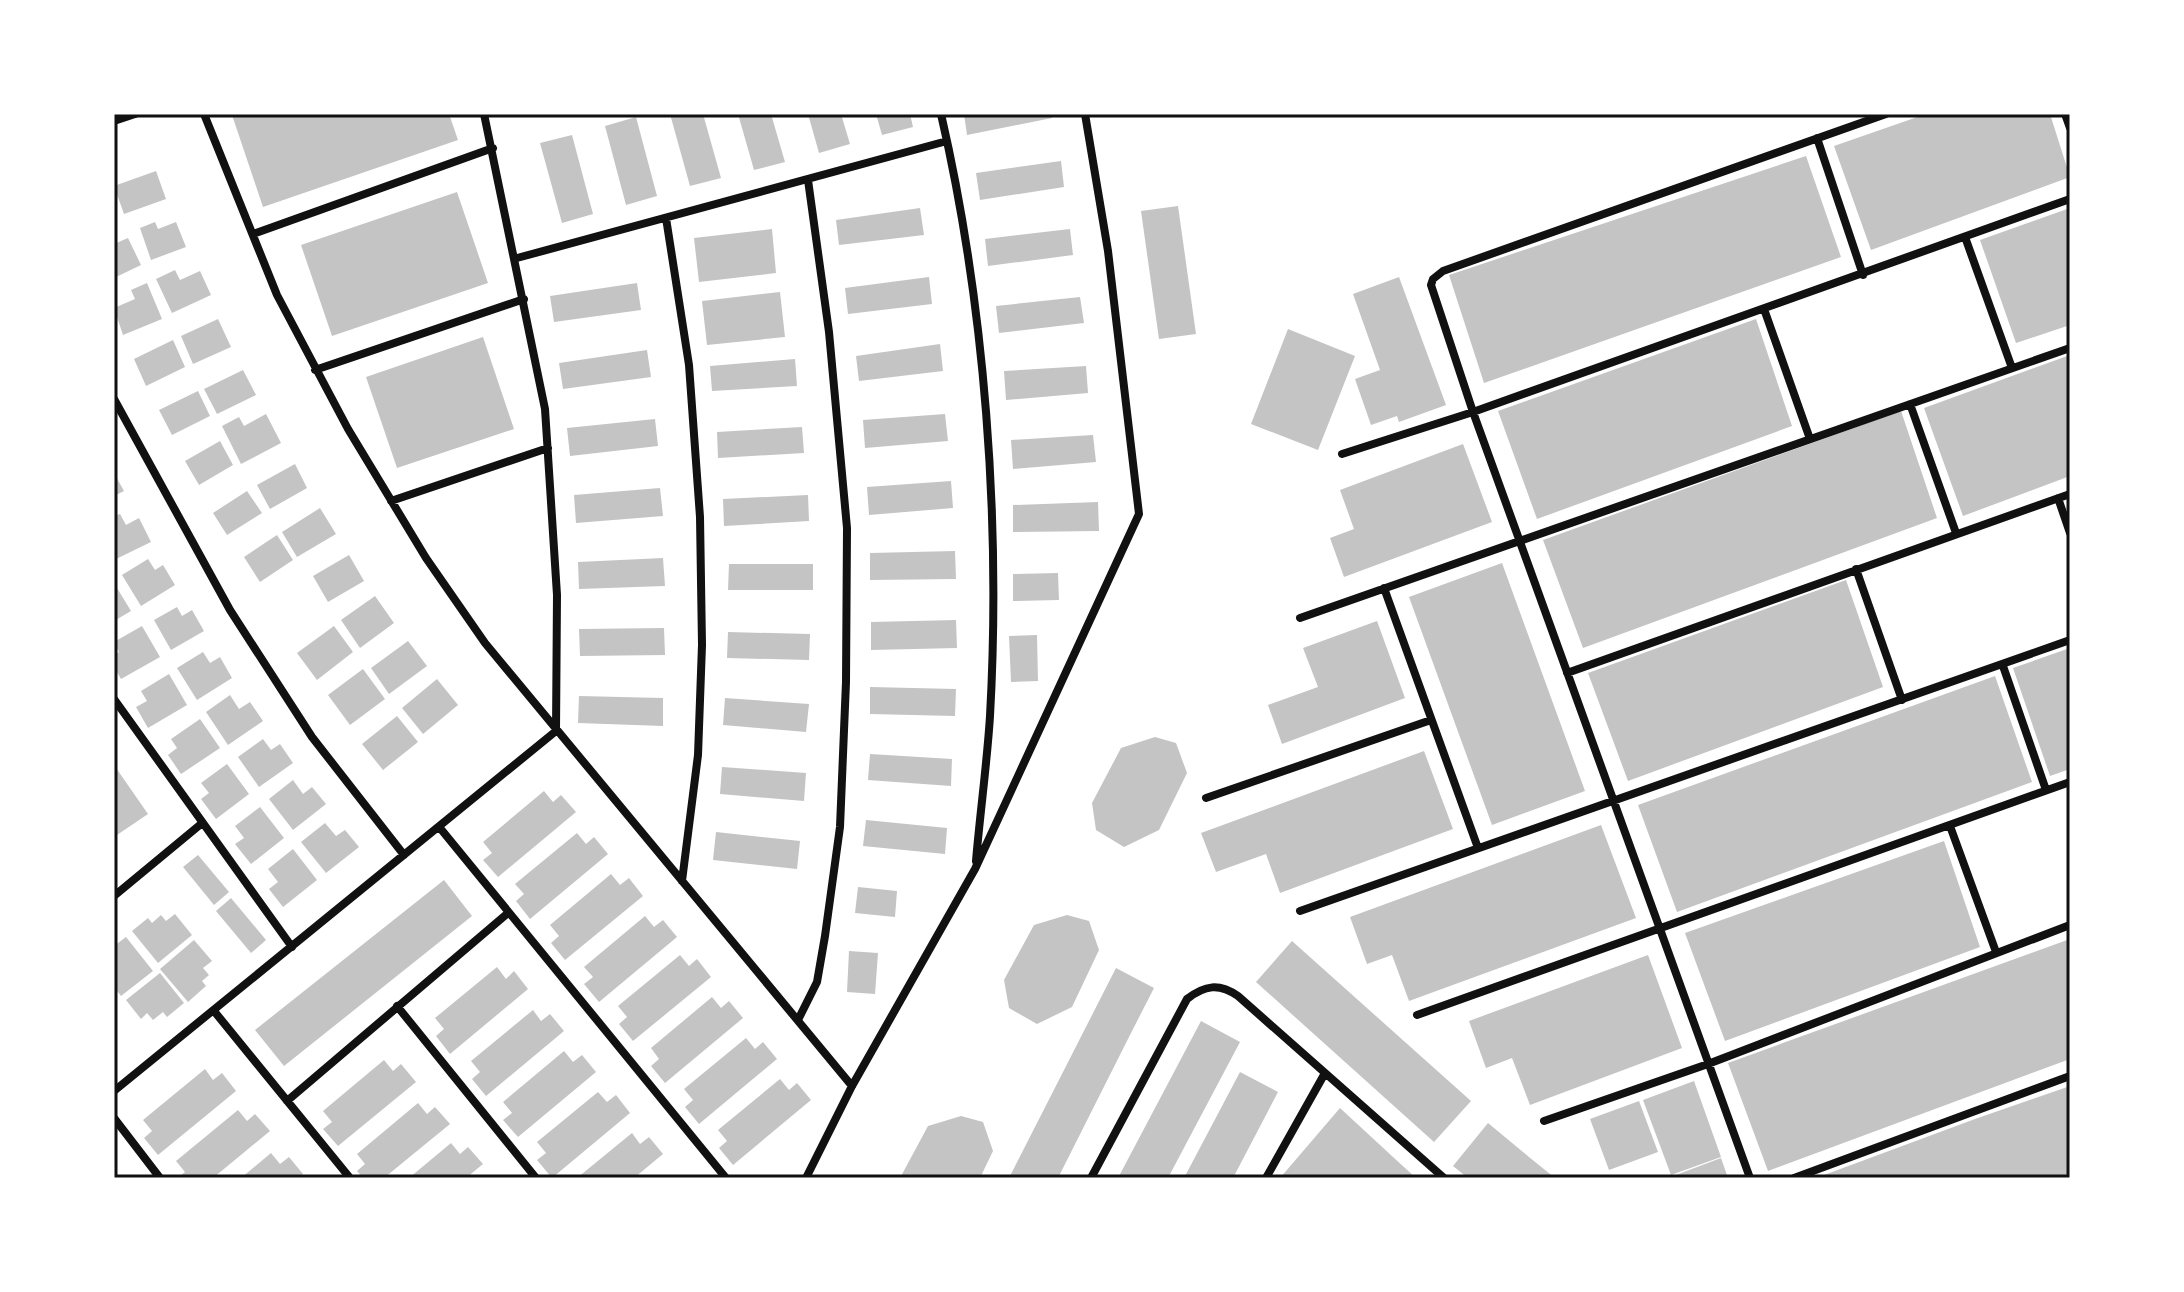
<svg xmlns="http://www.w3.org/2000/svg" width="2184" height="1292" viewBox="0 0 2184 1292" font-family="Commissioner,sans-serif">
  <style>
    .building { fill: #c4c4c4 }
    .lines { fill: none; stroke-linecap: round; stroke-linejoin: round }
    .minor { stroke: #111; stroke-width: 8 }
    .neatline { fill: none; stroke: #111; stroke-width: 3 }
  </style>
  <rect width="100%" height="100%" fill="#fff"/>
  <path class="building" d="M449,114L458,140L263,207L232,115Z
    M670,114H703L721,178L690,186Z
    M738,114H771L785,162L754,170Z
    M808,114H841L850,144L819,153Z
    M876,114H910L913,127L882,135Z
    M964,114H1051L1052,118L967,135Z
    M1926,114H2050L2070,177L1871,250L1834,146Z
    M636,117L657,196L626,205L605,126Z
    M572,135L593,214L562,223L540,143Z
    M1806,156L1841,257L1484,383L1449,275Z
    M1061,161L1064,187L980,200L976,173Z
    M156,171L166,199L124,214L114,186Z
    M457,192L488,283L332,336L301,245Z
    M1178,206L1196,334L1159,339L1141,211Z
    M920,208L924,235L839,245L836,220Z
    M2070,208V325L2016,343L1980,240Z
    M155,222L158,229L176,222L186,247L151,260L140,228Z
    M772,229L776,273L699,282L694,238Z
    M1070,229L1073,255L988,266L985,239Z
    M128,238L141,265L114,278V244Z
    M175,270L180,280L200,271L211,295L172,313L156,279Z
    M929,277L932,304L848,314L845,288Z
    M1399,277L1446,405L1399,422L1397,416L1371,425L1355,379L1380,370L1353,294Z
    M147,283L162,319L123,335L114,308L135,299L131,290Z
    M637,283L641,310L554,322L550,296Z
    M780,292L785,337L707,345L702,301Z
    M1080,297L1084,323L999,333L996,306Z
    M218,319L231,347L193,364L181,336Z
    M1756,319L1792,426L1537,519L1498,411Z
    M1288,329L1355,356L1318,450L1251,424Z
    M483,337L514,429L397,468L366,377Z
    M173,340L185,367L146,386L134,359Z
    M940,344L943,371L859,381L856,356Z
    M647,350L651,377L563,389L559,363Z
    M2070,355V476L1963,516L1924,408Z
    M795,359L797,386L712,391L710,366Z
    M1086,366L1088,393L1006,400L1004,371Z
    M243,370L256,395L217,414L204,389Z
    M198,391L210,416L172,435L159,410Z
    M1901,411L1937,518L1583,648L1543,540Z
    M266,414L281,443L241,464L222,426L239,417L244,426Z
    M945,414L948,441L865,448L863,420Z
    M655,419L658,446L570,456L567,428Z
    M802,427L804,453L718,458L717,432Z
    M1093,435L1096,462L1013,469L1011,440Z
    M220,441L233,465L199,485L185,461Z
    M1463,444L1492,522L1344,577L1330,538L1354,529L1340,490Z
    M295,464L307,488L270,509L257,485Z
    M114,473L124,491L114,496Z
    M951,481L953,508L869,515L867,487Z
    M660,488L663,516L576,523L574,495Z
    M247,491L262,513L227,535L213,513Z
    M808,495L809,521L724,526L723,499Z
    M1098,502L1099,531L1013,532V505Z
    M320,508L336,534L297,557L282,532Z
    M120,514L126,525L139,518L151,542L114,560V516Z
    M277,535L293,560L260,582L244,557Z
    M955,551L956,579L870,580V553Z
    M349,555L364,581L328,602L313,576Z
    M663,558L665,586L579,589L578,562Z
    M148,559L155,570L163,565L175,585L141,606L122,575Z
    M1502,563L1585,791L1492,825L1409,597Z
    M729,564H813V590H728Z
    M1058,573L1059,600L1013,601V574Z
    M1846,580L1883,687L1628,781L1588,673Z
    M114,583L131,611L114,621Z
    M375,596L394,623L360,648L341,620Z
    M177,607L182,616L192,610L204,631L171,650L154,620Z
    M956,620L957,648L871,650V622Z
    M1377,621L1405,698L1282,744L1268,705L1318,687L1303,648Z
    M142,626L160,657L121,679L114,667V655L119,652L114,642Z
    M334,626L353,652L317,680L297,653Z
    M664,628L665,655L580,656L579,629Z
    M728,632L810,634L809,660L727,658Z
    M1037,635L1038,681L1011,682L1009,636Z
    M408,641L427,666L389,694L371,668Z
    M2070,648V769L2050,776L2013,668Z
    M203,652L210,663L220,657L232,678L197,700L177,668Z
    M363,669L385,699L350,725L328,695Z
    M169,674L187,705L148,728L136,707L147,701L141,691Z
    M1995,676L2032,782L1677,912L1638,805Z
    M437,679L458,705L423,734L402,708Z
    M870,687L956,689L955,716L870,714Z
    M230,695L239,709L250,702L263,721L228,745L206,712Z
    M579,696L663,698V726L578,723Z
    M725,698L809,704L806,732L723,725Z
    M397,716L418,742L383,770L362,744Z
    M200,719L220,748L181,774L168,755L177,748L171,739Z
    M1155,737L1176,743L1187,773L1159,830L1124,847L1096,830L1092,803L1121,748Z
    M263,739L271,750L280,744L293,763L259,787L238,757Z
    M1424,751L1453,829L1280,893L1266,854L1216,872L1201,833Z
    M870,754L952,759L951,786L868,780Z
    M227,764L249,794L216,819L201,799L209,793L201,783Z
    M114,765L148,814L114,837Z
    M722,767L806,773L804,801L720,794Z
    M293,780L303,794L312,787L326,804L293,830L269,799Z
    M544,791L553,802L561,795L576,812L498,877L483,860L492,853L483,842Z
    M260,807L284,838L251,864L235,844L244,838L235,826Z
    M866,820L947,828L945,854L863,846Z
    M325,823L336,836L345,830L359,847L326,873L301,842Z
    M1601,825L1636,918L1409,1001L1392,955L1367,964L1350,917Z
    M716,832L800,841L797,869L713,860Z
    M577,833L586,844L594,837L608,854L530,919L516,901L524,894L515,884Z
    M1944,841L1980,947L1725,1041L1685,933Z
    M293,849L317,880L283,907L269,889L278,882L268,869Z
    M198,855L229,892L214,905L183,867Z
    M611,874L620,885L629,878L643,896L565,960L551,943L559,936L550,925Z
    M444,880L472,916L284,1066L255,1030Z
    M858,887L897,891L895,917L855,913Z
    M231,898L266,940L251,953L216,911Z
    M175,914L192,935L158,963L132,931L148,918L152,923L161,915L166,921Z
    M1067,915L1089,921L1099,950L1072,1007L1037,1024L1009,1008L1004,980L1034,925Z
    M645,916L654,927L663,920L677,937L599,1002L584,984L593,977L584,967Z
    M126,937L153,971L121,996L114,987V946Z
    M2070,939V1059L1768,1171L1728,1063Z
    M194,940L212,961L203,968L209,975L202,981L206,986L188,1002L160,969Z
    M1292,941L1471,1101L1434,1142L1256,982Z
    M849,951L878,953L875,994L847,992Z
    M680,955L689,966L697,959L711,977L633,1041L619,1024L627,1017L618,1006Z
    M1648,955L1682,1048L1530,1105L1512,1058L1486,1068L1469,1021Z
    M497,967L506,979L514,971L528,989L450,1054L436,1036L444,1029L435,1018Z
    M1116,968L1154,988L1130,1035L1058,1178H1009Z
    M160,973L184,1003L167,1017L163,1012L153,1020L147,1013L141,1019L126,1000Z
    M712,997L721,1008L729,1001L743,1018L665,1083L651,1066L659,1059L651,1048Z
    M533,1010L541,1021L550,1014L564,1031L486,1096L472,1079L480,1072L471,1061Z
    M1201,1021L1240,1042L1168,1178H1118Z
    M746,1038L755,1049L763,1042L777,1059L699,1124L685,1107L693,1100L684,1089Z
    M564,1051L573,1062L582,1055L596,1072L518,1137L503,1120L512,1113L503,1102Z
    M384,1060L393,1071L401,1064L416,1082L338,1146L323,1129L332,1122L323,1111Z
    M205,1069L213,1080L222,1073L236,1091L158,1155L144,1138L152,1131L143,1120Z
    M1240,1072L1278,1092L1233,1178H1184Z
    M780,1079L789,1090L797,1083L811,1100L733,1165L719,1148L727,1141L718,1130Z
    M1694,1081L1721,1157L1671,1175L1643,1100Z
    M2070,1086V1178H1816L1975,1119Z
    M598,1092L607,1102L616,1095L630,1113L552,1178L537,1160L546,1153L537,1142Z
    M1639,1101L1658,1152L1609,1170L1590,1119Z
    M418,1103L427,1114L435,1107L450,1124L384,1178H363L357,1171L365,1164L357,1154Z
    M1340,1108L1393,1157L1416,1178H1280Z
    M238,1110L247,1121L255,1114L270,1131L213,1178H178L185,1172L176,1161Z
    M961,1116L983,1122L993,1151L980,1178H900L928,1126Z
    M1488,1123L1529,1157L1555,1178H1468L1453,1166Z
    M632,1133L640,1144L649,1137L663,1154L634,1178H577Z
    M451,1143L460,1154L468,1147L483,1164L466,1178H409Z
    M271,1153L280,1164L289,1157L303,1174L298,1178H241Z
    M1721,1158L1728,1178H1668Z"/>
  <g class="lines">
    <path class="minor" d="M204,114L277,295L348,429L426,558L485,643L852,1086
      M941,114C985,305 1001,520 990,716C987,764 980,813 976,861
      M2065,114L2070,128
      M114,121L135,114
      M1817,138L1863,275
      M666,218L689,365L700,517L702,645L698,755L682,881
      M253,234L493,148
      M1965,237L2012,368
      M517,258L947,141
      M1764,309L1810,439
      M315,370L524,299
      M114,399L230,610L312,737L404,855
      M1910,404L1956,533
      M1342,454L1473,412L2070,199
      M2058,498L2070,533
      M391,501L548,448
      M1856,569L1902,700
      M1384,588L1478,848
      M1300,618L2070,348
      M2003,666L2046,790
      M1567,673L2070,494
      M114,699L292,947
      M1206,798L1431,720
      M1950,826L1996,952
      M440,828L726,1178
      M114,896L201,824
      M1300,911L2070,640
      M397,1006L536,1178
      M214,1011L350,1178
      M1417,1015L2070,782
      M798,1020L817,982L825,936L840,827L846,682L847,528L829,332L808,180
      M114,1091L556,731L557,595L545,409L484,114
      M287,1101L508,913
      M114,1118L160,1178
      M1544,1121L1708,1064L2070,925
      M806,1178L852,1086L975,869L1139,514L1108,251L1085,114
      M1091,1178L1187,999C1205,985 1219,983 1238,996L1444,1178
      M1266,1178L1325,1073
      M1750,1178L1473,412L1431,285L1433,279L1443,271L1886,114
      M1794,1178L2070,1076"/>
  </g>
  <rect width="2184" height="1292" fill="none" stroke="#ffffff" stroke-width="232"/>
  <rect x="116" y="116" width="1952" height="1060" class="neatline"/>
</svg>
